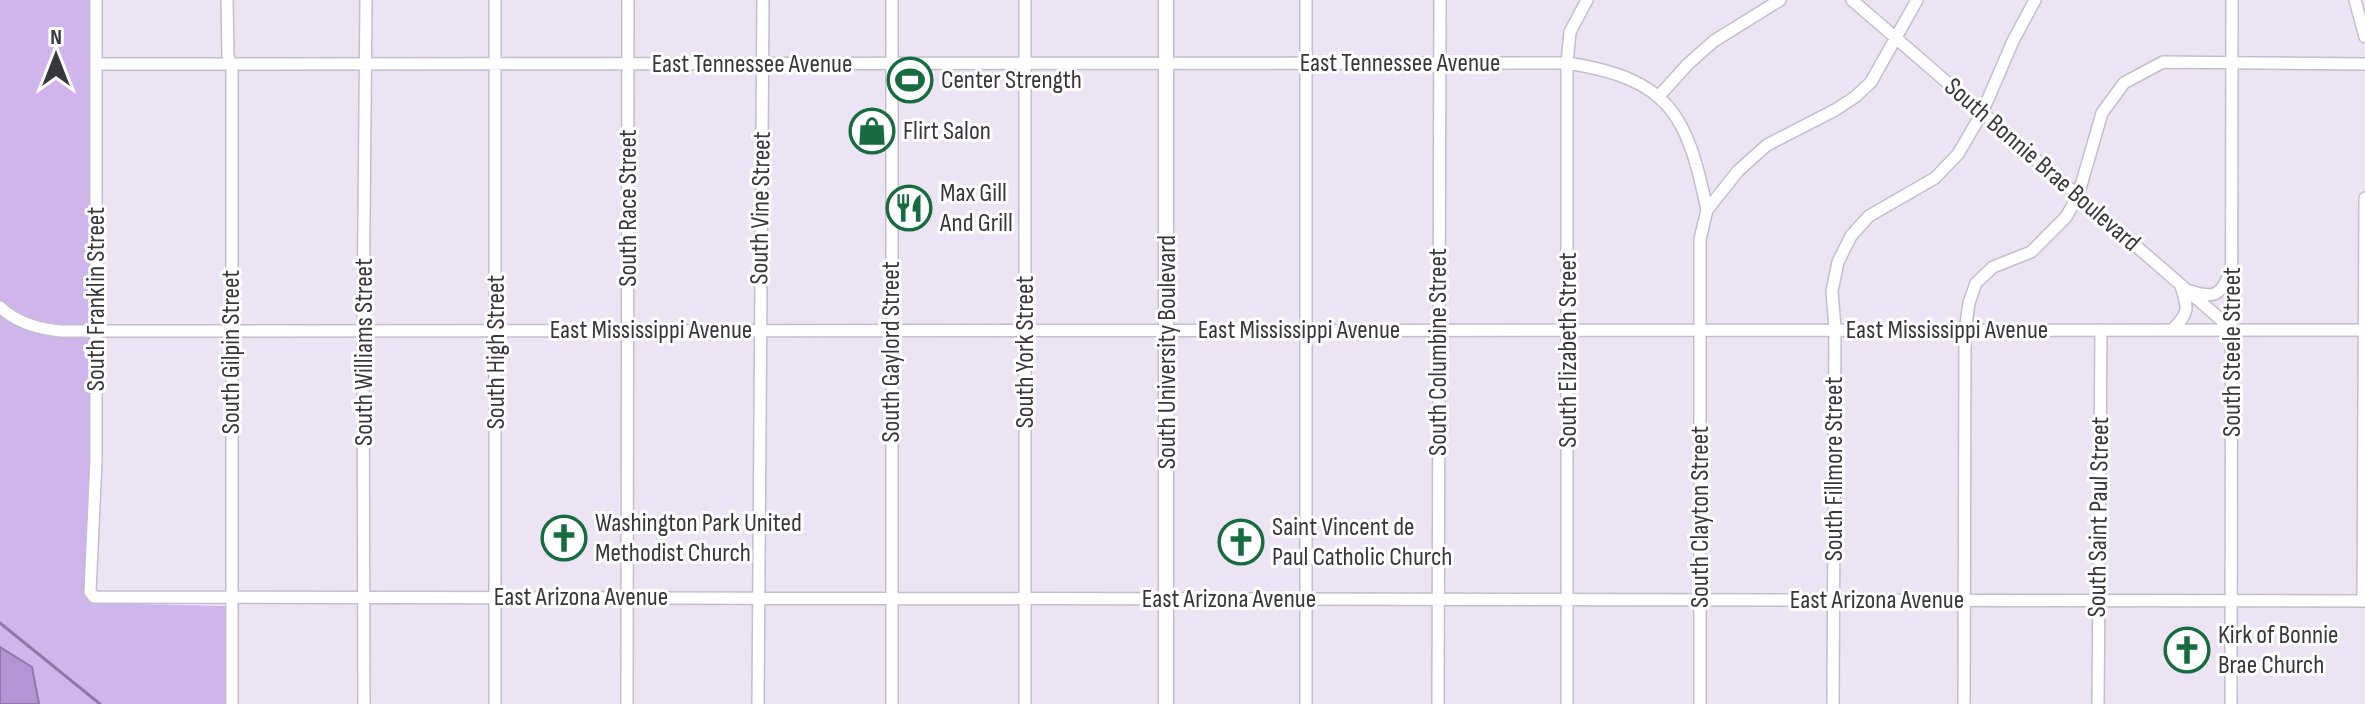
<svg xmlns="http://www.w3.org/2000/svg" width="2365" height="704" viewBox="0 0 2365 704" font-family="'Sofia Sans Condensed',sans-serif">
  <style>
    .green { fill: #d0b5ed }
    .water { fill: #b494d5; stroke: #8f78a7; stroke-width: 2 }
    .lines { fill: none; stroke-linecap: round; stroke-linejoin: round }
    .stream { stroke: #8f78a7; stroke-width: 3 }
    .minor-casing { stroke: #c4bdcc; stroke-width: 14 }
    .major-casing { stroke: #c4bdcc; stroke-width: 17 }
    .minor { stroke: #fff; stroke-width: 11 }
    .major { stroke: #fff; stroke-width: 14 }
    .labels { text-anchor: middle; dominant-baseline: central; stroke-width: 6; stroke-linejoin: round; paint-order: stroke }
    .street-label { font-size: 26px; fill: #39363c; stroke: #fff }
    .poi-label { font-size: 26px; fill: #39363c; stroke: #fff; text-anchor: start }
  </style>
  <rect width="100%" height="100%" fill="#ece4f4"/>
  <path class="green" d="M0,0H91V603L225,606V704H0Z"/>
  <path class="water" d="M0,647L32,667L39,704H0Z"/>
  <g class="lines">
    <path class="stream" d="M0,623L100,704"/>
    <g class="minor-casing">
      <path id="minor" d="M96,0V460L90,592L94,597L2365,601
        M227,0L228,55L232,70V704
        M495,0V704
        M1852,0L2233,330
        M2355,0L2365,37
        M96,64L1567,63C1670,79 1687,114 1707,210
        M1659,96L1688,64L1714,41L1780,0
        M2190,291C2212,298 2220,297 2229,275
        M0,307C17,323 38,329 61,331L2365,330
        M2172,330C2190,313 2188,308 2181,286
        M2363,601L2365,198
        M364,704L363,330L366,0
        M627,704L628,0
        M758,704L763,0
        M892,704V0
        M1025,704V0
        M1306,704V0
        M1438,704L1440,0
        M1567,704V63L1570,32L1587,0
        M1700,704V239L1707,210L1738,171L1767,145L1835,110L1855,97L1871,82L1917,0
        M1833,704L1835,329L1832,291L1838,262L1851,236L1869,216L1935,178L1958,154L1982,113L2013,41L2035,0
        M1964,704L1965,330L1969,303L1976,283L1993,267L2031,252L2066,217L2078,196L2102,113L2124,83L2163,62L2365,64
        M2098,704L2101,330
        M2231,704L2232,0"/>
    </g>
    <g class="major-casing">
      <path id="major" d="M1166,704V0"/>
    </g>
    <use href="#minor" class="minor"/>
    <use href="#major" class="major"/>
  </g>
  <defs>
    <g id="stadium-ring" transform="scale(2.3)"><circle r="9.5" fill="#fff" stroke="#166c3e" stroke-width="1.5"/><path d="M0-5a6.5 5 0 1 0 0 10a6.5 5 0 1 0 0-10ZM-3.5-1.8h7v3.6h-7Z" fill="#166c3e"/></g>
    <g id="shop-ring" transform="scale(2.3)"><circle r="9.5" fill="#fff" stroke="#166c3e" stroke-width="1.5"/><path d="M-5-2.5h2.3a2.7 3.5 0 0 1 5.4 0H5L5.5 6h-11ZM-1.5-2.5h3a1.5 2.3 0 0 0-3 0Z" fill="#166c3e"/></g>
    <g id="restaurant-ring" transform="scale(2.3)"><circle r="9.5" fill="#fff" stroke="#166c3e" stroke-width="1.5"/><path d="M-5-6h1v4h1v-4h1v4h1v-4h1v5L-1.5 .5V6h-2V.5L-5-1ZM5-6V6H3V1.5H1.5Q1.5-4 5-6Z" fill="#166c3e"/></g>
    <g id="church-ring" transform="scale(2.3)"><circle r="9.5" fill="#fff" stroke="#166c3e" stroke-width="1.5"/><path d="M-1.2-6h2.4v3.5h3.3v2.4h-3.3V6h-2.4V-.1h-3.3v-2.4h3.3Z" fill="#166c3e"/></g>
  </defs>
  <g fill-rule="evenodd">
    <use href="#stadium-ring" x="910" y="80"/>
    <use href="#shop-ring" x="872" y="131"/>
    <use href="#restaurant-ring" x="909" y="208"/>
    <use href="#church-ring" x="564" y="538"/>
    <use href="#church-ring" x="1241" y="542"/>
    <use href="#church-ring" x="2187" y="650"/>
  </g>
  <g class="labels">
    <g class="street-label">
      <text x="1400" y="63">East Tennessee Avenue</text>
      <text x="752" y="64">East Tennessee Avenue</text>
      <text transform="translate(2042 165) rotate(41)">South Bonnie Brae Boulevard</text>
      <text transform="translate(628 208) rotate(-90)">South Race Street</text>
      <text transform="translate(761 208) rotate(-89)">South Vine Street</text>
      <text transform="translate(96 299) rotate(-90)">South Franklin Street</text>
      <text x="651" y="330">East Mississippi Avenue</text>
      <text x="1299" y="330">East Mississippi Avenue</text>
      <text x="1947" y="330">East Mississippi Avenue</text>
      <text transform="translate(1568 350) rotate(-90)">South Elizabeth Street</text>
      <text transform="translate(231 352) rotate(-90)">South Gilpin Street</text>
      <text transform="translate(364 352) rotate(-90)">South Williams Street</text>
      <text transform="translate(496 352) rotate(-90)">South High Street</text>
      <text transform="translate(891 352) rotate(-90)">South Gaylord Street</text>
      <text transform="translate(1025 352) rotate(-90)">South York Street</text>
      <text transform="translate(1167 352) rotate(-90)">South University Boulevard</text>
      <text transform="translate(1438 352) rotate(-90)">South Columbine Street</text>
      <text transform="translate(2232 352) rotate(-90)">South Steele Street</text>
      <text transform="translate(1834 469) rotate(-90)">South Fillmore Street</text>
      <text transform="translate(1700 517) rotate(-90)">South Clayton Street</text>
      <text transform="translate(2099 517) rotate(-89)">South Saint Paul Street</text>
      <text x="581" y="597">East Arizona Avenue</text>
      <text x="1229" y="599">East Arizona Avenue</text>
      <text x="1877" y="600">East Arizona Avenue</text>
    </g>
    <g class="poi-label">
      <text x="941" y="80">Center Strength</text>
      <text x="903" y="131">Flirt Salon</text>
      <text x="940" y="193">Max Gill<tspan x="940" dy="30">And Grill</tspan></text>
      <text x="595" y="523">Washington Park United<tspan x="595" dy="30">Methodist Church</tspan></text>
      <text x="1272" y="527">Saint Vincent de<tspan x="1272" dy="30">Paul Catholic Church</tspan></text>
      <text x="2218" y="635">Kirk of Bonnie<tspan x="2218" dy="30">Brae Church</tspan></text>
    </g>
  </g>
  <g transform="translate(56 56)" stroke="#ffffff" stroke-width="6" paint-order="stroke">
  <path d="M0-6L14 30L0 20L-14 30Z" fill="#39363c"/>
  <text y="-12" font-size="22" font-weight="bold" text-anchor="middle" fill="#39363c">N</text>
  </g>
</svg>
